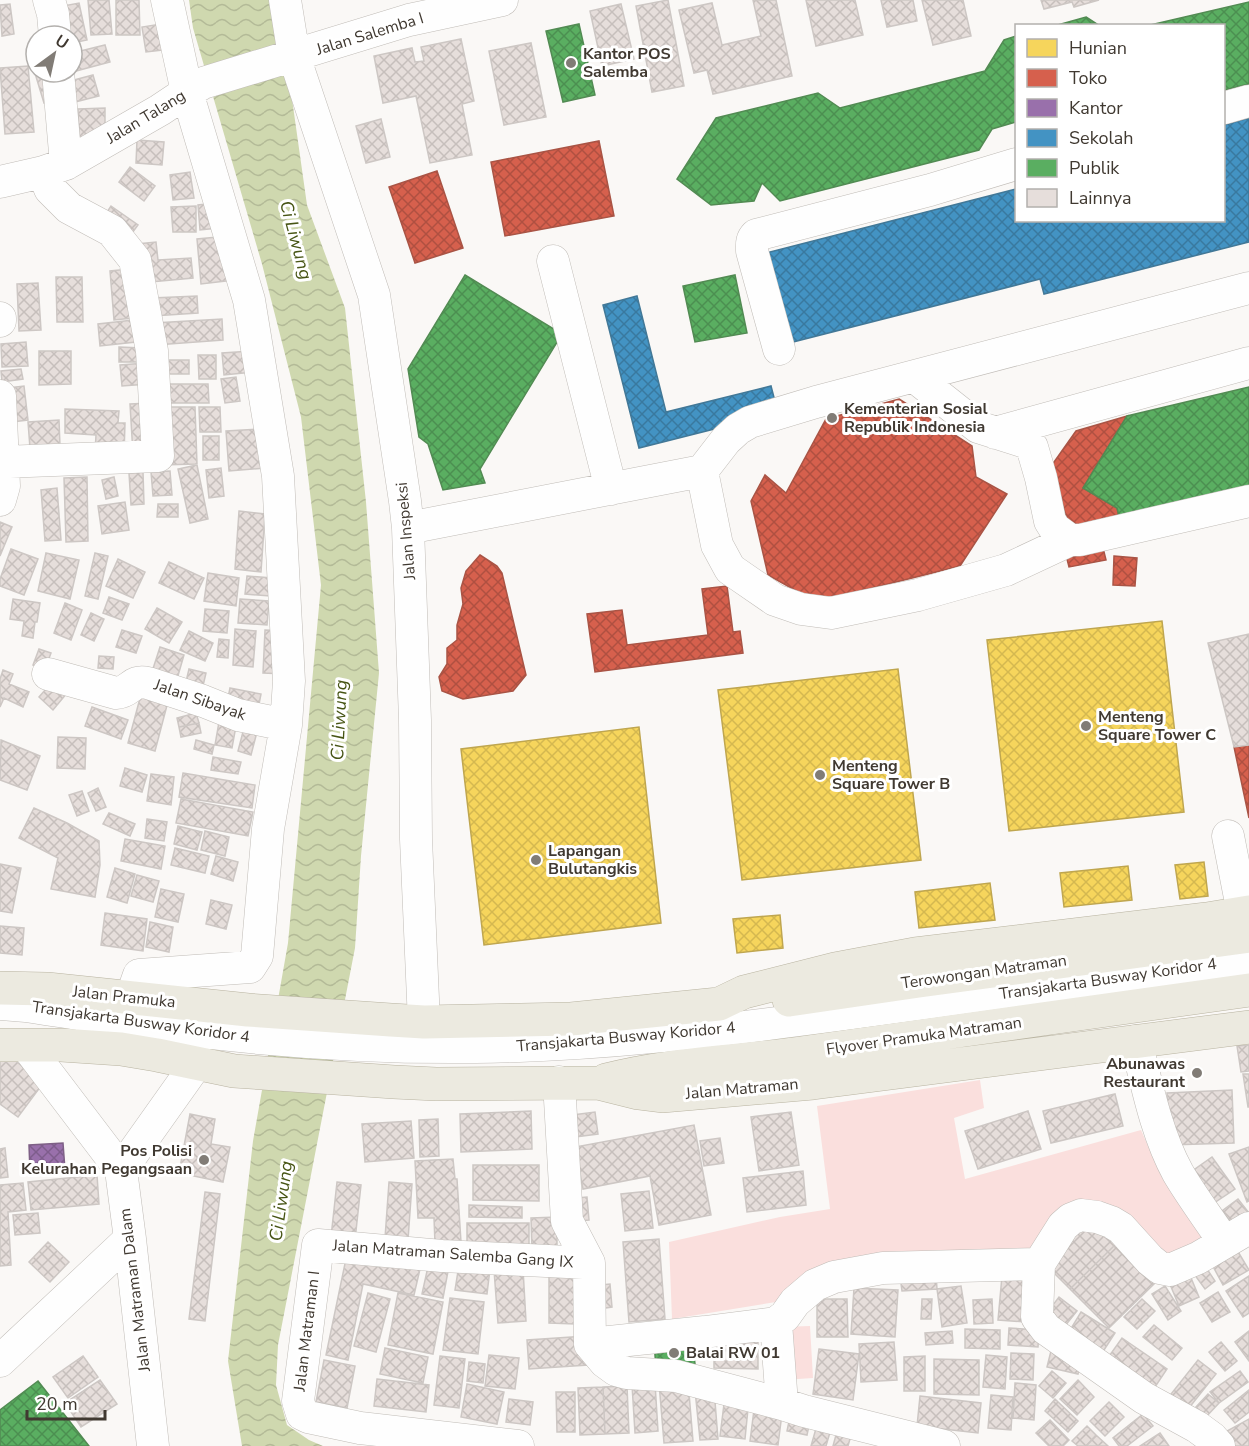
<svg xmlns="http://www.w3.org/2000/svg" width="1249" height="1446" viewBox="0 0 1249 1446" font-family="'Nunito Sans',sans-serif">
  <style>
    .green { fill: #fadfdd }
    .water { fill: url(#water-waves) }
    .homes { fill: url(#homes-cross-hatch); stroke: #bfa64f; stroke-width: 1.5 }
    .shops { fill: url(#shops-cross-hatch); stroke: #a95445; stroke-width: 1.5 }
    .offices { fill: url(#offices-cross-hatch); stroke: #7e6086; stroke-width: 1.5 }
    .schools { fill: url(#schools-cross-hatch); stroke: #427897; stroke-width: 1.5 }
    .public { fill: url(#public-cross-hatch); stroke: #528b53; stroke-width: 1.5 }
    .building { fill: url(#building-cross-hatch); stroke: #cdc7c4; stroke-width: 1.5 }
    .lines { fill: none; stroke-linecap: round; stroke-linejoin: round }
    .minor-casing { stroke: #c0bcb7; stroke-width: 33 }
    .major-casing { stroke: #b8b3a0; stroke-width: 34 }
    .minor { stroke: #fefefe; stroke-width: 32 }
    .major { stroke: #eceae0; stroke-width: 33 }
    .poi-dot { fill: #817c76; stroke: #fff; stroke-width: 2 }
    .labels { text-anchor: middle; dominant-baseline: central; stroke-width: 6; stroke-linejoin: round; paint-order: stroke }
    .street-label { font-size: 16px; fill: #403931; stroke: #fff }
    .poi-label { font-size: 16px; font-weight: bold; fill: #403931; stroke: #fff; text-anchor: start }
    .water-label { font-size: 18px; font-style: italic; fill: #475515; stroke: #fff }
  </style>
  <defs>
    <pattern id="water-waves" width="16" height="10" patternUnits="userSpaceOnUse" patternTransform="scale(1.5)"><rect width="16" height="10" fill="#cfd8af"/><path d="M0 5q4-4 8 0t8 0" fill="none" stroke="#b3ba97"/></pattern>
    <pattern id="homes-cross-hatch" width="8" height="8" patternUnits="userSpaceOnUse" patternTransform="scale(1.5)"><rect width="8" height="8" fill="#f6d55c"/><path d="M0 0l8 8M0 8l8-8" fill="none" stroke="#d4b850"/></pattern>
    <pattern id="shops-cross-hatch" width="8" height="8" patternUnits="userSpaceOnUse" patternTransform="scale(1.5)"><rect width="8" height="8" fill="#d6604d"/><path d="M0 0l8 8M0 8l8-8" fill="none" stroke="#af5041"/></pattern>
    <pattern id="offices-cross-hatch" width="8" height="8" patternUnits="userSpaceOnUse" patternTransform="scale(1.5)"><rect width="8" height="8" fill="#9970ab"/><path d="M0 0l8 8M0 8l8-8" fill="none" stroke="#7e5d8c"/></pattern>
    <pattern id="schools-cross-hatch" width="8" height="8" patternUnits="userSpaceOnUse" patternTransform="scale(1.5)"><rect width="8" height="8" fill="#4393c3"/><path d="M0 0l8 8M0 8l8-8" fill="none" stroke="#39799f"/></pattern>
    <pattern id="public-cross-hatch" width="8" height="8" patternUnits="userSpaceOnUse" patternTransform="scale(1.5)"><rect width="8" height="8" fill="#5aae61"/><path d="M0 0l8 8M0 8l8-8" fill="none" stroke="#4c8f51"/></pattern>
    <pattern id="building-cross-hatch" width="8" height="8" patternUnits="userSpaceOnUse" patternTransform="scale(1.5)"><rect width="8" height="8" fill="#e6dedb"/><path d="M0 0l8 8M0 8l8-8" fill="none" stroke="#c6bfbc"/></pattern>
  </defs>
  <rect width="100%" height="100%" fill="#faf8f6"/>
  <path class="green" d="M980,1080L984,1108L954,1118L965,1179L1141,1130L1152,1155L1214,1239L1167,1265L1031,1249L806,1297L672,1319L669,1242L780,1217L830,1209L817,1106Z
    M810,1326L813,1378L783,1380L780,1327Z"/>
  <path class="water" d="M189,0H278L307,205L345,308L366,502L379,673L361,856L355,948L278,1345L276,1385L287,1425L309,1440L323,1446H242L228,1361L253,1141L288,943L321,585L301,417L262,264L193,28Z"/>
  <path class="homes" d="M1162,621L1184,812L1009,831L987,640Z
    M898,669L921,860L742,880L718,690Z
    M639,727L661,923L484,945L461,749Z
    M1204,862L1208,896L1180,899L1175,865Z
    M1128,866L1132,900L1064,907L1060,873Z
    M990,883L995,920L919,928L915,892Z
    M780,915L783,948L737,953L733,919Z"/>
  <path class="shops" d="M599,141L614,216L505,236L491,162Z
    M437,171L463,248L415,263L389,187Z
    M899,399L972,446L976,477L1007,494L960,566L816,602L768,575L751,501L765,475L786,493L826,419Z
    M1127,416L1083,488L1117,508L1120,520L1070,531L1052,465L1076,431Z
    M1101,540L1106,560L1069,567L1064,547Z
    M480,555L497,566L502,573L526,675L513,691L463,699L442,691L439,677L447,664V648L457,640V625L463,604L461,588L466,571Z
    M1114,556L1137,558L1135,586L1113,585Z
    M727,586L733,632L740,631L743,653L595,672L587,614L622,610L627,645L708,635L702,589Z
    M1249,745V818L1234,747Z"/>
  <path class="offices" d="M63,1143L65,1170L30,1172L29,1145Z"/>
  <path class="schools" d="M1249,118V242L1044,294L1040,279L789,343L766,253L1016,189V220H1224V125Z
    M637,296L666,412L771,386L778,413L639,448L603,305Z"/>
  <path class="public" d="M1249,2V84L1224,90V26H1146Z
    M1086,17L1100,26H1054Z
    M579,24L595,95L563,102L546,31Z
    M1016,36V122L992,129L979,150L780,201L762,183L754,201L711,205L677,179L716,118L818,93L840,108L985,71L1004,40Z
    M465,275L562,334L480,469L485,483L443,490L428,444L419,437L408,369Z
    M735,275L747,333L695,342L683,286Z
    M1249,387V488L1120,520L1117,508L1083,488L1127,416Z
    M692,1338L695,1364L656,1368L654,1342Z
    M38,1381L89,1446H0V1410Z"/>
  <path class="building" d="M88,0H109L112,34L91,35Z
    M116,0H139L140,35H116Z
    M668,0L684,86L652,92L636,6Z
    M753,0H776L792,76L713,94L707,70L694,73L679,10L712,3L722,45L761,36Z
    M806,0H855L863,35L816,46Z
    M881,0H913L917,21L887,27Z
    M922,0H963L971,36L933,45Z
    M1041,0H1099L1074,7L1072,2L1044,9Z
    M79,3L87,40L72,43V36H70L63,6Z
    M10,4L14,34L2,36L0,5Z
    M621,4L634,59L602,66L590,11Z
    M167,23L171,49L146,52L142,27Z
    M461,39L474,101L462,104L472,155L430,163L416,96L383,103L374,56L412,48L415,62L424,61L421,47Z
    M531,43L546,117L504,125L489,51Z
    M105,45L110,62L76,71L72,53Z
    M28,66L34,132L5,134L0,68Z
    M34,70H36V72H47L55,99L44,103Z
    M93,75L99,96L75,102L70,81Z
    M105,108V139H79L78,109Z
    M381,119L390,157L366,163L356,126Z
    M137,140L164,142L162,165L136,163Z
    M130,167L155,186L144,201L119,182Z
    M190,172L194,198L173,200L170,175Z
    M215,203L218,228L200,230L198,205Z
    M111,206L138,225L127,240L101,221Z
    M196,206V232H173L171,207Z
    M228,236L234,280L201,284L197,239Z
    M156,242L158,260L191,258L193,278L140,283L137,244Z
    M129,269L133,318L114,320L110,271Z
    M56,277H82L83,322H57Z
    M38,283L41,330L19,331L17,284Z
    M197,296L198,313L153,316L152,298Z
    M142,319L145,341L100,346L98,324Z
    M222,319L223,340L156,345L154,323Z
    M26,342L28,366L2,367L1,344Z
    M119,347L142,348V362H119Z
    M39,351H71V384L39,385Z
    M251,351L253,372L224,375L222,353Z
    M198,355H216V379H199Z
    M159,360H189V374H160Z
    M146,363L148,384L122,386L120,365Z
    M21,369L23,379L2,382L1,371Z
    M236,377L240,401L225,403L221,379Z
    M161,384H208L209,403H161Z
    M24,386L28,420L12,422L8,388Z
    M150,403L153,453L133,454L130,404Z
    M159,407H195L197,464L160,465Z
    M199,407H220L221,432H200Z
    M65,409L119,411L118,423H125L124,455L95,453L96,435L65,433Z
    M59,420L60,446L30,448L28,422Z
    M262,429L265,468L229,471L226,431Z
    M203,436H219V460H203Z
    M197,465L208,519L190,523L178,469Z
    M221,468L224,496L209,498L206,470Z
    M170,471L172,495L153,496L151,472Z
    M143,472L144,504L131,505L129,473Z
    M87,477L88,541L66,542L64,478Z
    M114,477L118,496L106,499L102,480Z
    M57,488L61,540L45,541L41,490Z
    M125,502L129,530L102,534L98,506Z
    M158,504H178V517H157Z
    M239,511L265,514L261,572L235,569Z
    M0,522L12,527L0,556Z
    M11,549L38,559L24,595L0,586V579Z
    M46,553L79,560L70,599L38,591Z
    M95,553L108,556L98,599L85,596Z
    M118,559L145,572L133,598L106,586Z
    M169,562L204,578L194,599L159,583Z
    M208,573L239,578L236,606L204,601Z
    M247,576L272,578L270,596L245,594Z
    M109,597L129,604L122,620L103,613Z
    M13,599L40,603L37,622H35L33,638L22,636L24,621L10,619Z
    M240,599L269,601L267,625L238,623Z
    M65,603L82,610L71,640L54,633Z
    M157,608L182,622L169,643L145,629Z
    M205,609L229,611L227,633L203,631Z
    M91,613L104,619L94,641L81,635Z
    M235,629L256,631L253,667L233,665Z
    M122,630L142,636L136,653L116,647Z
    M265,630L284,631L285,674L263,673Z
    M189,631L213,643L205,661L180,650Z
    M1249,634V745L1234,747L1208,643Z
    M219,639L229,640L228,658L217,657Z
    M160,647L184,655L175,686L150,678Z
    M39,649L51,653L45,669L33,665Z
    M99,656L114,657L113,669L98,668Z
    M189,669L206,673L202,690L185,686Z
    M3,670L13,674L9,684L29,692L23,707L4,698L0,707V679Z
    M53,681L67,693L53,710L39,697Z
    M143,687L170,694L155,751L128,743Z
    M230,688L261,694L257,714L226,708Z
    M92,707L128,720L121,739L85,726Z
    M196,713L199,723L179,727L177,718Z
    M219,722L236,726L232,748L215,745Z
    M199,723L201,733L181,737L179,727Z
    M244,728L257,732L251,755L238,751Z
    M58,737L86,738L85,769L57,768Z
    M1,740L40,756L27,790L0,780Z
    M196,740L214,745L212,754L194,749Z
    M213,757L241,762L238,774L211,770Z
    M125,768L147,775L142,792L120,786Z
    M183,773L255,785L252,808L179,797Z
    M151,774L174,777L171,805L147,801Z
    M98,788L106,807L96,811L88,793Z
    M82,791L89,811L77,816L69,795Z
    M181,799L253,812L248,836L176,823Z
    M34,808L67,823L99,841L100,865L95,897L51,889L58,858L19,838Z
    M109,813L135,824L130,836L103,824Z
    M147,819L167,822L164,841L145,838Z
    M178,826L202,832L197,850L174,844Z
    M205,831L229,837L225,856L201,850Z
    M125,839L165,846L161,869L121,861Z
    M175,848L209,856L205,873L171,865Z
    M216,856L238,862L233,881L211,874Z
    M0,864L21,868L12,913L0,911Z
    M115,868L135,874L127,903L107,897Z
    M137,875L159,881L153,902L131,896Z
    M161,889L184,894L178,922L155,917Z
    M211,900L232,905L226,929L206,924Z
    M105,913L147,919L143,951L101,945Z
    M150,922L173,927L169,952L146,947Z
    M0,926L24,928L22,955L0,953Z
    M1249,1045V1071L1241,1072L1237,1046Z
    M3,1052L44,1082L18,1117L0,1104V1055Z
    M1243,1074H1249V1107H1248Z
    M1232,1090L1234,1143L1169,1145L1167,1093Z
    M1115,1094L1123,1126L1051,1143L1043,1111Z
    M531,1111L532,1149L461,1152L460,1114Z
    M1028,1111L1041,1149L978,1169L965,1131Z
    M595,1112L598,1134L568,1138L565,1116Z
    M791,1112L799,1165L759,1171L751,1117Z
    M190,1114L215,1119L211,1144L230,1147L223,1182L179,1173Z
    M438,1119L439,1156L420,1157L419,1120Z
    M411,1121L414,1158L365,1162L362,1124Z
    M694,1125L711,1215L659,1225L650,1176L583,1189L575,1147Z
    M720,1138L724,1163L704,1166L700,1141Z
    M1249,1147V1201L1247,1202L1229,1154Z
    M5,1148L8,1177L0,1178V1149Z
    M1212,1157L1235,1189L1211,1205L1188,1174Z
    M453,1159L455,1179H457L461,1242L435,1243L434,1218H418L415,1161Z
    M473,1165H539V1201L473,1200Z
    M803,1171L806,1205L747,1212L743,1178Z
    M97,1175L99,1204L31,1210L28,1182Z
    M337,1182L361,1185L355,1240L331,1237Z
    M389,1182L412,1184L408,1240L385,1238Z
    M23,1183L26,1210L8,1212L11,1265L0,1266V1185Z
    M649,1191L653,1228L625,1231L621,1194Z
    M205,1192L220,1194L205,1321L189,1319Z
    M587,1197L589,1220L579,1221L577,1198Z
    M1238,1199L1249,1213L1236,1228L1222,1211Z
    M469,1205L522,1207V1218L469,1217Z
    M38,1213L40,1233L15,1235L13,1215Z
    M557,1217V1249H532L531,1218Z
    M1090,1217L1116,1244L1070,1289L1044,1263Z
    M467,1223H529V1250L467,1251Z
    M659,1239L665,1319L629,1322L623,1242Z
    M48,1242L69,1262L50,1282L29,1262Z
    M1116,1244L1155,1283L1109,1328L1070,1289Z
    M1234,1245L1249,1270L1223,1285L1209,1259Z
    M347,1254L420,1269L414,1295L363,1284L348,1360L326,1355Z
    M429,1262L449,1266L443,1298L422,1294Z
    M459,1265L490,1269L487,1294L455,1290Z
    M1205,1266L1215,1281L1205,1289L1194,1274Z
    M523,1269L526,1321L498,1323L494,1270Z
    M1189,1273L1199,1297L1179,1306L1169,1282Z
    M936,1274L937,1289L902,1291L900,1276Z
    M1002,1276L1030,1278L1026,1322L998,1320Z
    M1249,1276V1313L1243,1317L1226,1291Z
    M549,1277H575V1324L549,1323Z
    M610,1284L612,1307L592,1310L590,1286Z
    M961,1286L967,1323L942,1327L937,1289Z
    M1165,1286L1181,1311L1168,1320L1152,1294Z
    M854,1288L898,1290L895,1337L851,1334Z
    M1218,1292L1230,1312L1212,1322L1200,1303Z
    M368,1293L390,1299L376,1352L354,1346Z
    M398,1293L443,1302L433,1354L388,1345Z
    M1059,1297L1077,1311L1061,1331L1043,1318Z
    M450,1298L484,1302L478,1354L443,1350Z
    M817,1299H847L848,1337H817Z
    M922,1299H932L931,1319H921Z
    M992,1299L993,1323L974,1324L973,1300Z
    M1142,1299L1155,1311L1137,1329L1124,1317Z
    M1081,1312L1115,1333L1097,1361L1064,1340Z
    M1154,1325L1182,1348L1172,1360L1143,1337Z
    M1009,1328L1039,1330L1038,1347L1008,1345Z
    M965,1329L1000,1330V1349L965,1348Z
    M952,1331L953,1343L926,1345L925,1333Z
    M1249,1331V1361L1235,1342Z
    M714,1332L758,1333V1369L714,1368Z
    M586,1336L588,1365L529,1369L527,1340Z
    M1122,1338L1167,1369L1153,1390L1107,1359Z
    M894,1342L897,1380L861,1382L859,1344Z
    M1221,1342L1237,1361L1225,1371L1209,1352Z
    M385,1348L428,1357L423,1383L380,1374Z
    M819,1349L859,1354L853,1400L813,1394Z
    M1051,1351L1082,1359L1078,1374L1047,1367Z
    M1011,1353L1034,1354L1033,1380L1010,1379Z
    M489,1355L519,1358L515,1389L485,1386Z
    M986,1355L1007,1357L1005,1389L983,1387Z
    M83,1356L98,1377L68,1398L53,1377Z
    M440,1356L465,1359L459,1408L434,1405Z
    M925,1356V1391H904V1357Z
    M934,1359L979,1360V1395L934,1394Z
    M324,1360L355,1366L347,1408L316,1402Z
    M1198,1360L1216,1374L1189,1408L1171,1394Z
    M469,1362L485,1364L483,1383L467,1381Z
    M1052,1371L1066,1383L1053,1398L1039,1386Z
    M1240,1371L1248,1382L1219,1403L1210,1392Z
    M377,1379L429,1385L426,1412L374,1406Z
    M100,1380L117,1404L81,1427L65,1403Z
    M1078,1380L1094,1397L1077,1415L1060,1399Z
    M688,1381L693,1441L664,1443L659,1383Z
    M655,1383L658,1431L635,1433L632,1385Z
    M1015,1383L1036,1385L1034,1420L1013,1418Z
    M467,1384L504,1392L497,1424L461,1417Z
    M627,1386L629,1433L605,1434L603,1387Z
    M603,1387L605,1434L580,1435L578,1388Z
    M714,1389L718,1439L700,1440L695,1390Z
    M1249,1390V1412L1235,1423L1224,1410Z
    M556,1392H575V1432H557Z
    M1208,1394L1219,1403L1206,1417L1196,1407Z
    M991,1395L1013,1397L1011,1430L988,1428Z
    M725,1396L749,1399L745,1439L720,1436Z
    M920,1396L981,1403L978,1433L917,1426Z
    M509,1399L533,1402L530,1425L506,1422Z
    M1055,1399L1078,1421L1068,1432L1045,1411Z
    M755,1402L783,1406L778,1445L750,1441Z
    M1109,1402L1124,1417L1105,1436L1090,1421Z
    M791,1412L811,1416L807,1435L787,1431Z
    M1143,1414L1153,1426L1127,1446H1119L1113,1438Z
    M819,1418L833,1422L826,1446H811Z
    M1249,1419V1446H1235L1227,1431Z
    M1050,1420L1069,1440L1063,1446H1049L1036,1433Z
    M839,1424L853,1428L848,1446H833Z
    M1087,1426L1096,1435L1086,1446H1078L1072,1441Z
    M1160,1433L1169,1446H1140Z
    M1096,1435L1108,1446H1086Z"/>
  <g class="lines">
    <g class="minor-casing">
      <path id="minor" d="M49,0L53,14L55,36
        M285,0L294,56L374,295L405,501L408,528L415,720L416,839L424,1022
        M58,72L66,164
        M1224,108L1249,101
        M0,182L43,172L66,164L160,110L187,92L203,83L409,20L502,0
        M553,261L611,489
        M0,321V318
        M779,349L752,251C752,244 751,240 756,235L930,190L1016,164
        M915,377L978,427L1028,443L1032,447L1041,478L1050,521L1055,529L1070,540H1080L1249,501
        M0,396L4,486L0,500
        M995,433L1249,363
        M3,462L158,456L152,351L135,260L112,231L69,208L50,189L43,172
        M702,471L717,545L730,569L775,600L801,609L831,613L918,595L1006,570L1070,540
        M408,528L702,471L726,440L738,429L750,422L816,402L1249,288
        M48,674L116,693C132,692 130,679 148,683L203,701L238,715L286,725
        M1228,836L1243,913
        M131,998L139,975L250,967L257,956L268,829L286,725L289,681L278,476L249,300L187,92L167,0
        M0,1004L26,1006C79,1014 132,1023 185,1030C281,1042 378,1048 475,1047C598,1046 717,1031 838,1015C975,997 1112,978 1249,959
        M1136,1041C1147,1085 1156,1133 1178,1173C1192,1197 1209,1219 1224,1242
        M26,1045L121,1170L130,1239L153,1446
        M559,1082L567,1221L589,1263L590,1344L605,1362L616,1370L627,1373L676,1376L782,1404L804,1411L944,1446
        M121,1170L197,1063
        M1039,1264L1037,1317L1046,1329L1144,1398L1197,1427L1212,1438L1219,1446
        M776,1323L782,1404
        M590,1344L705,1332L776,1323L785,1316L795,1302L815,1285L834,1277L883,1268L1039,1264L1063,1226L1071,1219L1081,1215L1097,1217L1111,1222L1121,1228L1150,1260L1160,1268L1170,1270L1198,1258L1249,1228
        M0,1361L130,1239
        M518,1446L360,1428L308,1417L302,1414L298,1401L318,1245L442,1256L589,1263"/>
    </g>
    <g class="major-casing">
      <path id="major" d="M0,988L47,989L248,1010L391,1020L424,1022L571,1019L719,1004L744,992L835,969L915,954L1207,919L1249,912
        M789,1000L919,981L1249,936
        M0,1045H61L121,1049L157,1055L234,1071L394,1082L436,1084L598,1083L638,1093L662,1096L813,1083L1249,1027
        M606,1080C672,1063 741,1062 808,1052C955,1032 1102,1011 1249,990"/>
    </g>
    <use href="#minor" class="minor"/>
    <use href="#major" class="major"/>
  </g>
  <g class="poi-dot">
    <circle cx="571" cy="63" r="6"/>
    <circle cx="832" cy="418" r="6"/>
    <circle cx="1086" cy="726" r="6"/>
    <circle cx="820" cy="775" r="6"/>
    <circle cx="536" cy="860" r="6"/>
    <circle cx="1197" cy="1073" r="6"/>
    <circle cx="204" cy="1160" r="6"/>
    <circle cx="674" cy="1353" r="6"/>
  </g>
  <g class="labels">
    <g class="street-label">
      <text transform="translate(370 34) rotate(-17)">Jalan Salemba I</text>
      <text transform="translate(146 117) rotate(-31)">Jalan Talang</text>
      <text transform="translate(406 531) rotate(-95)">Jalan Inspeksi</text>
      <text transform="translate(200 700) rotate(19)">Jalan Sibayak</text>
      <text transform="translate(984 972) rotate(-8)">Terowongan Matraman</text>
      <text transform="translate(1108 979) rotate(-8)">Transjakarta Busway Koridor 4</text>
      <text transform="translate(124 997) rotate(6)">Jalan Pramuka</text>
      <text transform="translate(141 1022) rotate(8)">Transjakarta Busway Koridor 4</text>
      <text transform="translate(924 1036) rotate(-8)">Flyover Pramuka Matraman</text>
      <text transform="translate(626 1037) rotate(-5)">Transjakarta Busway Koridor 4</text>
      <text transform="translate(742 1089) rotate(-5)">Jalan Matraman</text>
      <text transform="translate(453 1254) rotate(4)">Jalan Matraman Salemba Gang IX</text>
      <text transform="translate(135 1290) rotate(-97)">Jalan Matraman Dalam</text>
      <text transform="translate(307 1331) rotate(-83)">Jalan Matraman I</text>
    </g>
    <g class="poi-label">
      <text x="583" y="54">Kantor POS<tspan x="583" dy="18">Salemba</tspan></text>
      <text x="844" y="409">Kementerian Sosial<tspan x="844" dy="18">Republik Indonesia</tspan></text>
      <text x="1098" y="717">Menteng<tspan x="1098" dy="18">Square Tower C</tspan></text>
      <text x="832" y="766">Menteng<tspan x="832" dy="18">Square Tower B</tspan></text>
      <text x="548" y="851">Lapangan<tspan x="548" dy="18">Bulutangkis</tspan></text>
      <text x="1185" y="1064" text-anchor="end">Abunawas<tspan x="1185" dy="18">Restaurant</tspan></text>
      <text x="192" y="1151" text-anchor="end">Pos Polisi<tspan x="192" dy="18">Kelurahan Pegangsaan</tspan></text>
      <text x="686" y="1353">Balai RW 01</text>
    </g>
    <g class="water-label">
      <text transform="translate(296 240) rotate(75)">Ci Liwung</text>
      <text transform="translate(339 720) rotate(-87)">Ci Liwung</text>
      <text transform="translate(281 1201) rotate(-82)">Ci Liwung</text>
    </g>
  </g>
  <rect x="1015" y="24" width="210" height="198" fill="#ffffff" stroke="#b3b0ad" stroke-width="1.5"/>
  <rect x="1027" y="39" width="30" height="18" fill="#f6d55c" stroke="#b3b0ad" stroke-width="1.5"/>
  <text x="1069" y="54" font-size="18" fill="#403931">Hunian</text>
  <rect x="1027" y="69" width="30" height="18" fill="#d6604d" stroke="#b3b0ad" stroke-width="1.5"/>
  <text x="1069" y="84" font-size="18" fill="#403931">Toko</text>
  <rect x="1027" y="99" width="30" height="18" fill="#9970ab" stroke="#b3b0ad" stroke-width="1.5"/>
  <text x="1069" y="114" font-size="18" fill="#403931">Kantor</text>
  <rect x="1027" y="129" width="30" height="18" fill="#4393c3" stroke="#b3b0ad" stroke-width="1.5"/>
  <text x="1069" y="144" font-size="18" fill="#403931">Sekolah</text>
  <rect x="1027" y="159" width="30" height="18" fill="#5aae61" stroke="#b3b0ad" stroke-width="1.5"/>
  <text x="1069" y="174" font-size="18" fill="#403931">Publik</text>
  <rect x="1027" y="189" width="30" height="18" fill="#e6dedb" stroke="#b3b0ad" stroke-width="1.5"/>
  <text x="1069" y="204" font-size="18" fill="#403931">Lainnya</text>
  <g transform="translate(54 54) rotate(33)"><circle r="28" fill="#ffffff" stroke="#b3b0ad" stroke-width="1.5"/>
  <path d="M0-4.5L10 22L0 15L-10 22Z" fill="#817c76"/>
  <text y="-9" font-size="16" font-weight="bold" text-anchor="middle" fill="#403931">U</text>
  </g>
  <path d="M27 1410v9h78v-9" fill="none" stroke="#403931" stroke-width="3"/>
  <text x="36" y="1410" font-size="18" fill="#403931" stroke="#ffffff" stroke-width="4.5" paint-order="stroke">20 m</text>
</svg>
